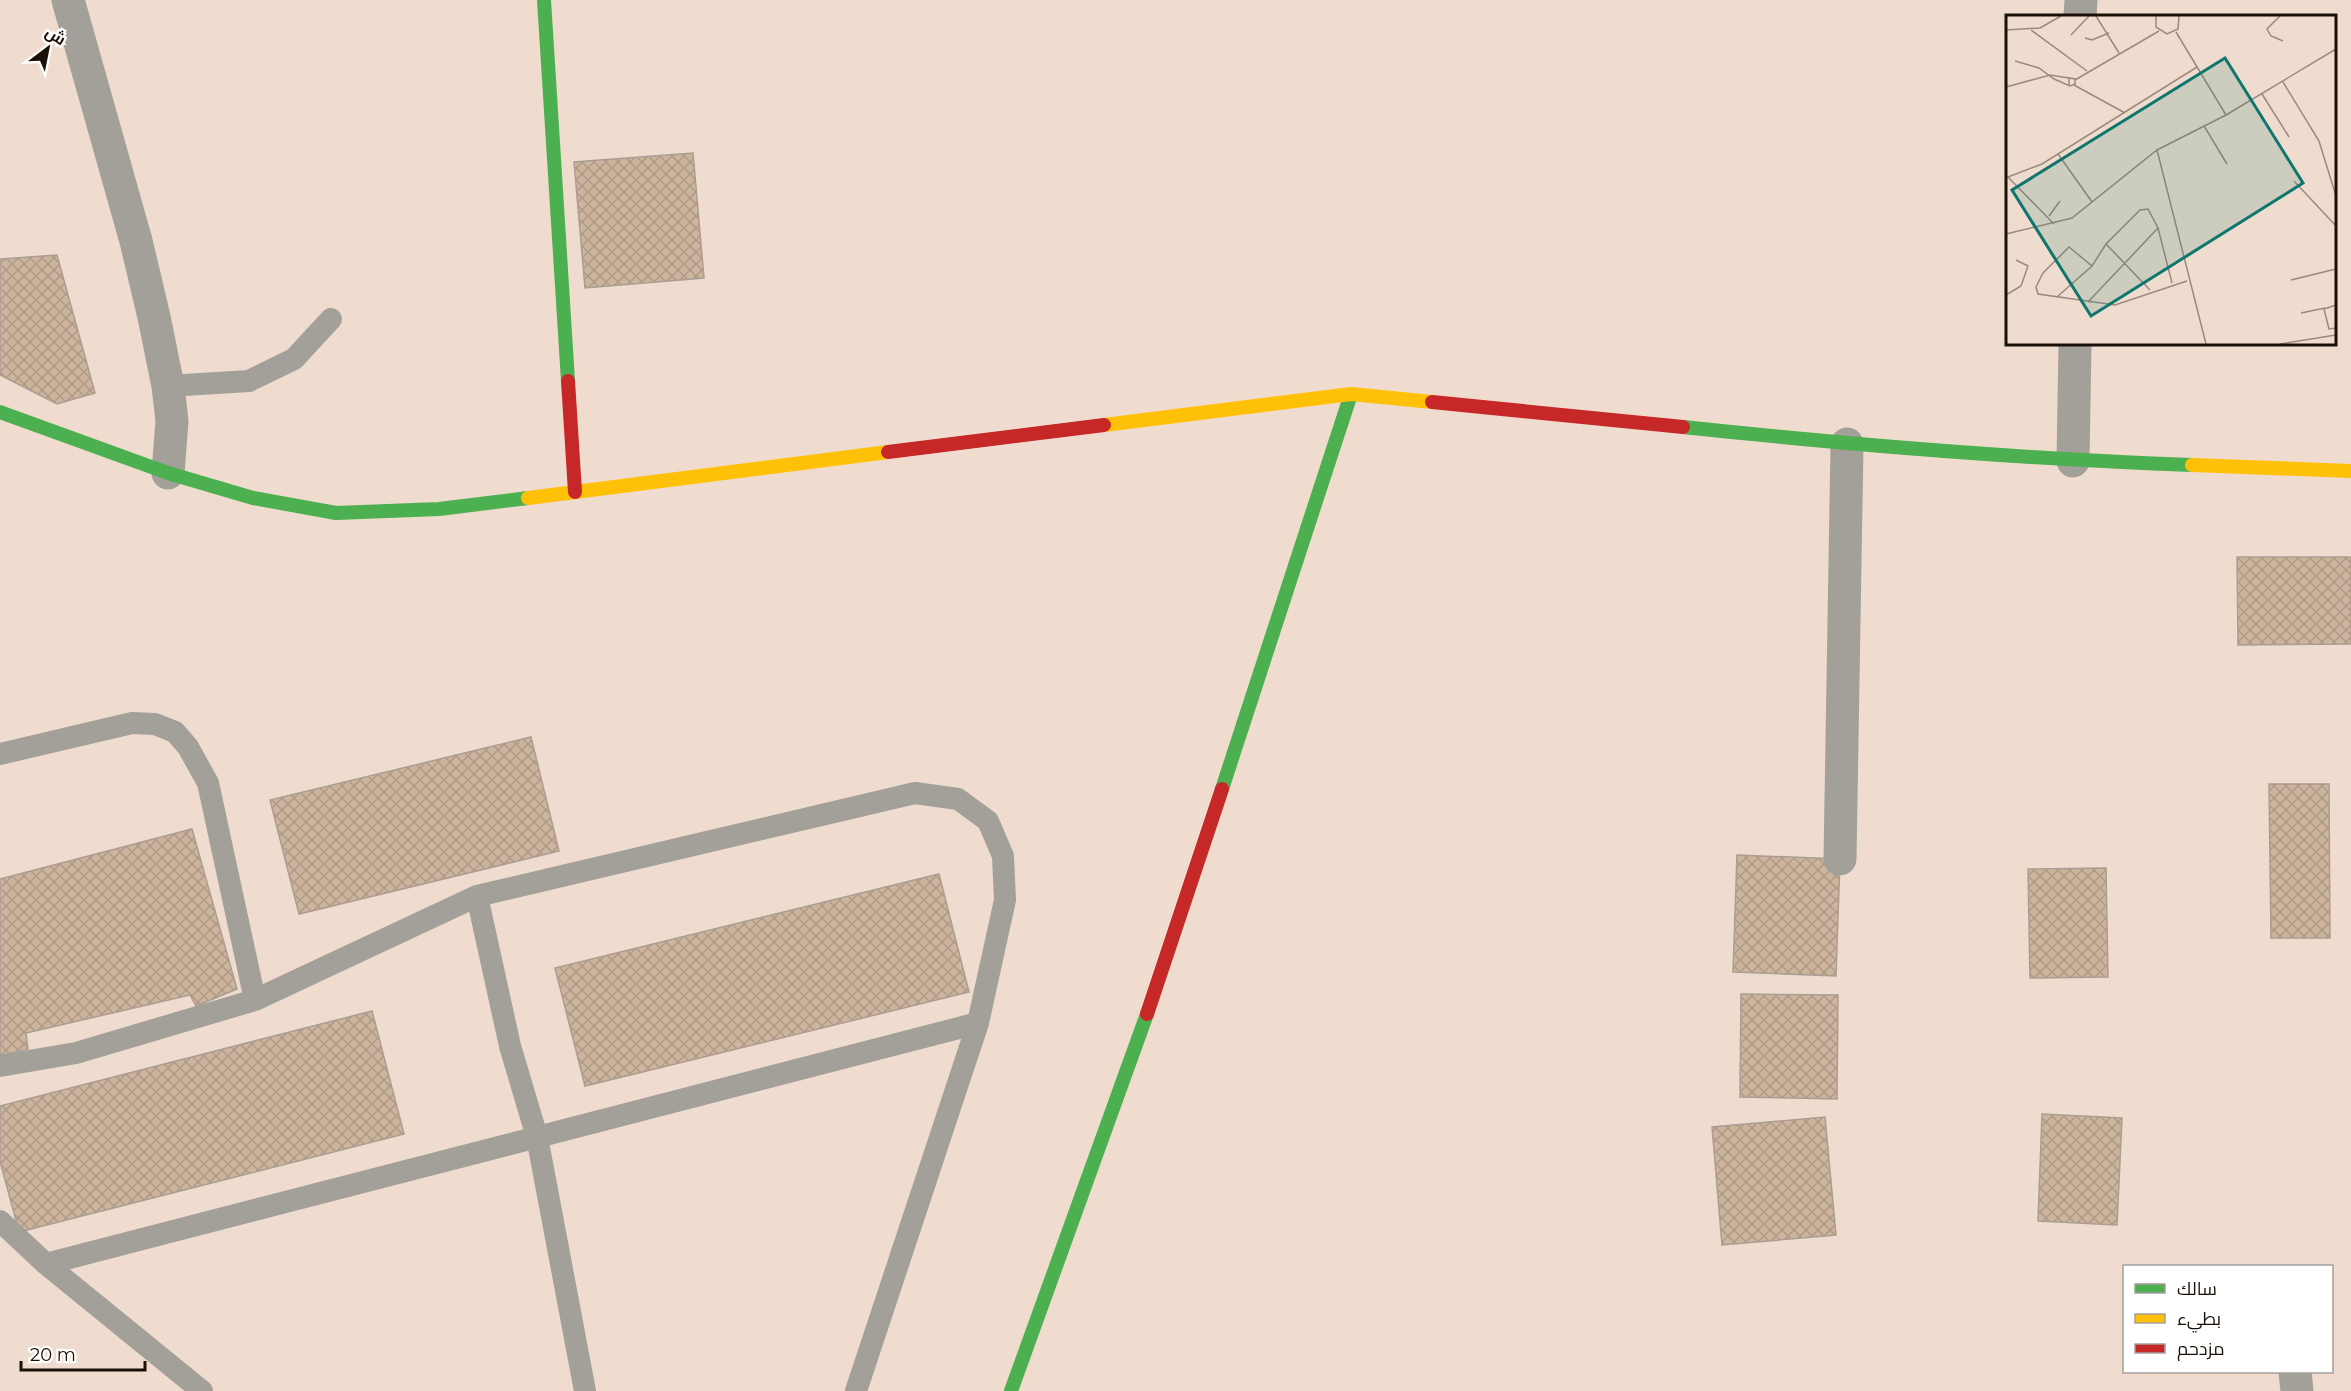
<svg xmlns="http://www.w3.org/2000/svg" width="2351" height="1391" viewBox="0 0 2351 1391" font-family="Montserrat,Cairo,sans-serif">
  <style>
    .building { fill: url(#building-cross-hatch); stroke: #ab9d93; stroke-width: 1.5 }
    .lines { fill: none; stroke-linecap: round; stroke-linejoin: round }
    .lane { stroke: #a2a099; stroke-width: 22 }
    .street { stroke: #a2a099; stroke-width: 33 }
    .fast { stroke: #4caf50; stroke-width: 14 }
    .slow { stroke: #ffc107; stroke-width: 14 }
    .jam { stroke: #c62828; stroke-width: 14 }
    .inset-road { fill: none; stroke: #9a8a7e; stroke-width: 1.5 }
    .view { fill: #0f766e; fill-opacity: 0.15; stroke: #0f766e; stroke-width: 3 }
    .inset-edge { fill: none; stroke: #1a1007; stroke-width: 3 }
  </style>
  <defs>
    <pattern id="building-cross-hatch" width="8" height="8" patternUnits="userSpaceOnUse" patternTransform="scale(1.5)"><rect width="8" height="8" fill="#cdb49d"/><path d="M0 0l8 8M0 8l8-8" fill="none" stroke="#af9a86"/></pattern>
  </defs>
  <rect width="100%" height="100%" fill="#efdcce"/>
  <path class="building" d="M693,153L704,278L585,288L574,162Z
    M57,255L95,393L57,404L0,375V259Z
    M2237,557H2351V644L2238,645Z
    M531,737L559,851L299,914L270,800Z
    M2269,784H2329L2330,938H2271Z
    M192,829L237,989L196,1006L190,995L26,1033L28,1049L0,1056V879Z
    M1737,855L1840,859L1836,976L1733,972Z
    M2106,868L2108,977L2030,978L2028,869Z
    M939,874L969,992L585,1086L555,968Z
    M1741,994L1838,995L1837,1099L1740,1097Z
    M372,1011L404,1134L19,1232L0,1161V1106Z
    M2042,1114L2122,1118L2117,1225L2038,1221Z
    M1825,1117L1836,1235L1722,1245L1712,1127Z"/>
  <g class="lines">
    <path class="lane" d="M168,386L249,381L294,359L331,319
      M0,754L132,723L155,724L175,732L188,747L208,783L255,1000L76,1053L0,1066
      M477,896L510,1046L537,1137L585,1391
      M255,1000L477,896L915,793L958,799L988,821L1003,856L1005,900L978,1023L856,1391
      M0,1221L46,1264L202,1391
      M46,1264L978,1023"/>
    <path class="street" d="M68,0L136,241L154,317L168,386L172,421L168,473
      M2080,16L2081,0
      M2073,461L2075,344
      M1840,859L1847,444
      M2295,1372L2297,1391"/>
    <path class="fast" d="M544,0L568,381
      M0,412L168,473L253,498L336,513L439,509L528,498
      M1683,427C1852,445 2022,459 2192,465
      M1222,789L1351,394
      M1011,1391L1147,1014"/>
    <path class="slow" d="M1104,425L1351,394L1432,402
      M2192,465L2351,471
      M528,498L888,452"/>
    <path class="jam" d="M568,381L575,492
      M1432,402L1683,427
      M888,452L1104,425
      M1147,1014L1222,789"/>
  </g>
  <g transform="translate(2006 15)">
    <rect width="330" height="330" fill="#efdcce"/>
    <path class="inset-road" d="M90,1L113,38M150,1V12L161,19L172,14L173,1M274,1L261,14L265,21L277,26M0,15L34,13L55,1M25,15L81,56M170,17L220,100M65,20L83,1M79,23L86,25L103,18M9,46L33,53L48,64L64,71L69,69V64L63,63V70M69,65L153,16M277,67L313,126L330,181M68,70L119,98M0,72L44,60L63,63M256,79L283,122M198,111L221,149M151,135L200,329M52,139L86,187M0,160L48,209M2,162L36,149L191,52M288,166L330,211M43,201L54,186M0,219L66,203L151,135L220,100L330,34M100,229L144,275M86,251L100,229L134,195L142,194L152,213L166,268M285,265L330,254M0,280L15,271L22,251L10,245M52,281L86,251L63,232L37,258L30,272L32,279L109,290L181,266M82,287L152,213M330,290L318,294L323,314L330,313M295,298L319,293M274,329L330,320"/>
    <path class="view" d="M219,43L297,168L85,301L6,175Z"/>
    <rect width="330" height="330" class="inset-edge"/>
  </g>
  <rect x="2123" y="1265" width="210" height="108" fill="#ffffff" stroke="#a39f9c" stroke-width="1.5"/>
  <rect x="2135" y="1284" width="30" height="9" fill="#4caf50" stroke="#a39f9c" stroke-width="1.5"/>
  <text x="2177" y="1295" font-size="18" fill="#1a1007">سالك</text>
  <rect x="2135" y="1314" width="30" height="9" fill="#ffc107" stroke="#a39f9c" stroke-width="1.5"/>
  <text x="2177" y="1325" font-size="18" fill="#1a1007">بطيء</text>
  <rect x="2135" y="1344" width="30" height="9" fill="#c62828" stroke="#a39f9c" stroke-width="1.5"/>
  <text x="2177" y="1355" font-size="18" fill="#1a1007">مزدحم</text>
  <g transform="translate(48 48) rotate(32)" stroke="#ffffff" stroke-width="4.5" paint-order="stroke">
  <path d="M0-4.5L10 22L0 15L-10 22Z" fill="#1a1007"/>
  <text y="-9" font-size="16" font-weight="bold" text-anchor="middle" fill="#1a1007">ش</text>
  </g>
  <path d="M21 1361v9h124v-9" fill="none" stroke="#1a1007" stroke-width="3"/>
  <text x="30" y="1361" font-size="18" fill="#1a1007" stroke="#ffffff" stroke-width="4.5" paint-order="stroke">20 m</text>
</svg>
